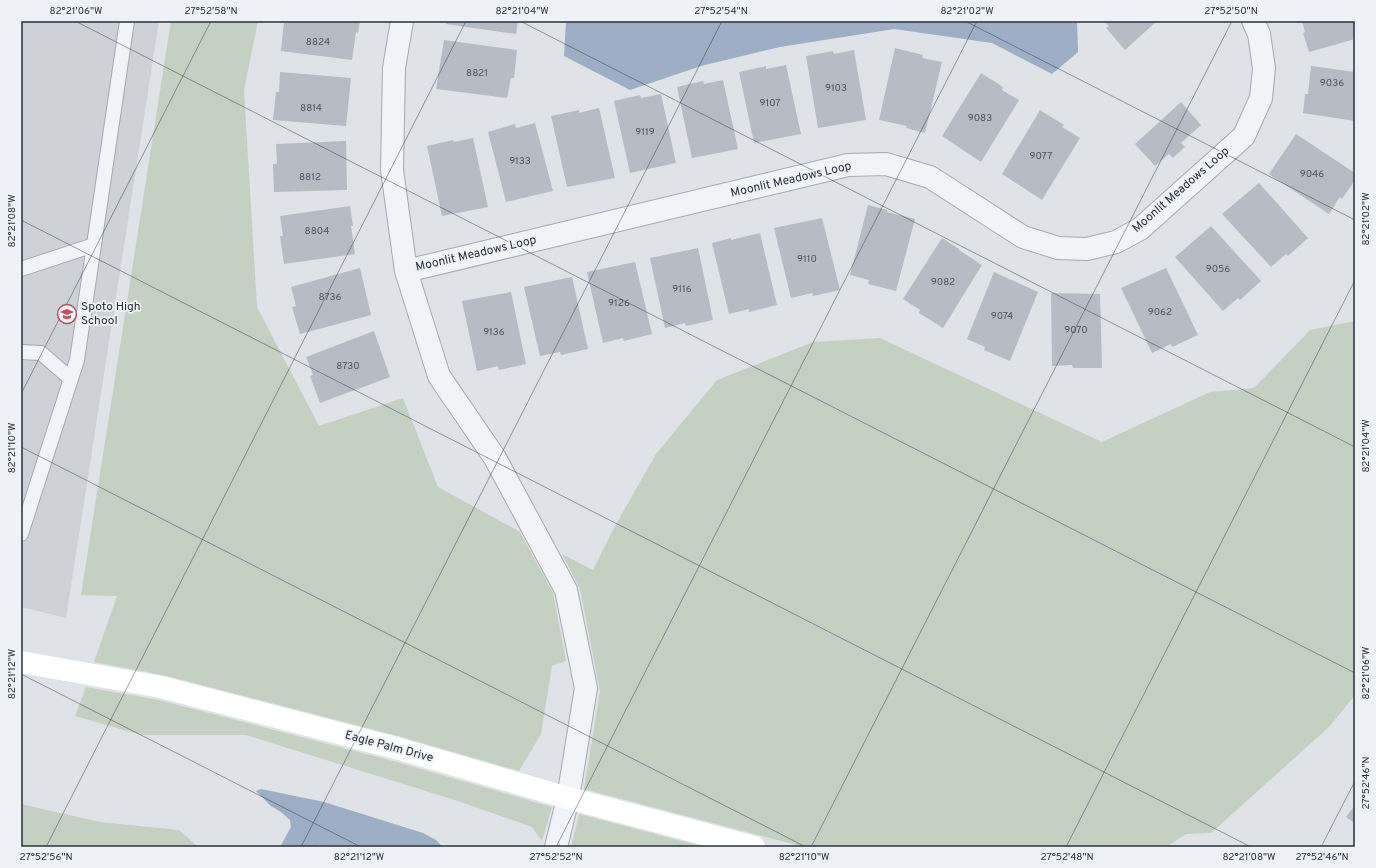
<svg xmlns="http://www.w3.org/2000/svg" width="1376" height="868" viewBox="0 0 1376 868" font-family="Overpass,sans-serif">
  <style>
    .built { fill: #ced1d8 }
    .green { fill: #c4d0c1 }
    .water { fill: #9eaec4 }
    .building { fill: #b7bbc3 }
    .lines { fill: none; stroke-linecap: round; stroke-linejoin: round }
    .lane-casing { stroke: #a5a9b0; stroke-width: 16 }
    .street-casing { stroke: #a5a9b0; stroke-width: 24 }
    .lane { stroke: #f1f3f6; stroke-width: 14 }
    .street { stroke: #f1f3f6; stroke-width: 22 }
    .secondary { stroke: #fff; stroke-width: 22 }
    .ticks { fill: none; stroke: #2a303c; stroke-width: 1; stroke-opacity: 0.45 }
    .labels { text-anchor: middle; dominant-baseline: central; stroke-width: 3.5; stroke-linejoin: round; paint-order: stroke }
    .number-label { font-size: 10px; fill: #4d535e }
    .street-label { font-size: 12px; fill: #2a303c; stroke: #eef1f5 }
    .poi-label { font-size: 12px; fill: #2a303c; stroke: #eef1f5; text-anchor: start }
    .neatline { fill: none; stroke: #2a303c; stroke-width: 1.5 }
    .ticks-label { font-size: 10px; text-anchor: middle; fill: #2a303c }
  </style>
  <rect width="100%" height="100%" fill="#dfe2e7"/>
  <path class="built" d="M21,21H159L66,618L21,607Z"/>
  <path class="green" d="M171,21H258L244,90L257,307L319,426L403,398L438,487L520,532L553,593L566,661L552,666L541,734L519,771L398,736L163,675L94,662L117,596L81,595Z
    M1355,321V695L1329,727L1211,833L1186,834L1166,847H804L584,789L600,691L580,589L562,554L593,570L615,526L656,454L717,380L813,342L880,338L1102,442L1210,392L1254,388L1310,330Z
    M86,687L159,700L393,761L552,807L542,841L532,827L458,801L246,735H141L75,716Z
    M21,804L100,822L179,830L198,847H21Z
    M579,814L704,847H571Z"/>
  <path class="water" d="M566,21H1077L1078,52L1052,74L992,43L894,29L780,47L701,66L630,90L564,56Z
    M261,789L324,802L423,833L436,840L443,847H325L319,845L317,847H280L291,827L290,820L281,812L271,806L256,791Z"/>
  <path class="building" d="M288,21H360L358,33L356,32L352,60L281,51L284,22L287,23Z
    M446,21H518L516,34L446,24Z
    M1104,21H1157L1125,50L1106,28L1109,26Z
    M1302,21H1355V39L1309,52L1303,33L1305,32Z
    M444,40L517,50L514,78H511L507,98L436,89Z
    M895,48L923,55L922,58L942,62L925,133L906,128L907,126L879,120Z
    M854,50L866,120L818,128L806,56L833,51L834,54Z
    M786,65L801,134L754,143L739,72L766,66V69Z
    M1311,66L1355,72V121L1303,113L1305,94H1308Z
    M280,72L351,78L346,126L273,120L276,92H279Z
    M981,73L1003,87L1002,90L1019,100L981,162L942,136Z
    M723,80L738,149L692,158L677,87L703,81L704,84Z
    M661,94L676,163L630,173L614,101L640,95L641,98Z
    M1181,102L1201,125L1181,143L1185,147L1173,158L1169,154L1155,166L1135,144Z
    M599,108L615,178L567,187L551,116L579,110V113Z
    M1040,110L1064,125L1062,127L1080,138L1042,200L1002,174Z
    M535,123L553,191L506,202L488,132L515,124L516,128Z
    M1296,134L1355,173V180L1342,199L1340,197L1329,214L1269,174Z
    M473,138L488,207L442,216L427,146L453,140L454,142Z
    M346,141L347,190L274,192L273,164H277L276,144Z
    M1259,183L1308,238L1288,256L1286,254L1271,267L1222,214Z
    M868,205L887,210V212L915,219L896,291L868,284L869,280L850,275Z
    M350,206L353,226H351L355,254L284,264L280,236H283L280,216Z
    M822,218L840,290L813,296L812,293L791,298L774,228Z
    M1211,226L1261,281L1240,300L1238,298L1223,311L1175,257Z
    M760,233L777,305L749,312V309L729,314L712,243L731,238V240Z
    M942,238L959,249V250L982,265L943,328L919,313L920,310L903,299Z
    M698,248L713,320L686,326L685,323L665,328L650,258Z
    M635,262L652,334L624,341L623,338L603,343L587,272Z
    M360,268L371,315L300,334L292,307L296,306L291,287Z
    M1166,268L1198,335L1172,347L1171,344L1152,353L1121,288Z
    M994,272L1038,292L1010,361L984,350L985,347L967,339Z
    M572,277L588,349L561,355L560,352L540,356L524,287Z
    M511,292L526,364L499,370L498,366L477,371L462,301Z
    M1051,293L1100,294L1102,368H1073L1072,365L1052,366Z
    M374,331L390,377L320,403L310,376L313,375L306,357Z
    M1355,805V823L1346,817Z"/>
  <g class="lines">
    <g class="lane-casing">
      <path id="lane" d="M21,269L94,245
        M21,352L41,353L71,379
        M21,534L77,360L127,21"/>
    </g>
    <g class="street-casing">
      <path id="street" d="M402,21L394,68L392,170L406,271L439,376L495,458L566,590L586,688L568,798L556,847
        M406,271L848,165L886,164L930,177L1023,237L1058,248L1087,249L1116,242L1140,229L1244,136L1261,98L1264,68L1259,34L1253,21"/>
    </g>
    <use href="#lane" class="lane"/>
    <use href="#street" class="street"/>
    <path class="secondary" d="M21,662L161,687L396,748L568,798L754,847"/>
  </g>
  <path class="ticks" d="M75,21L1355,673M520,21L1355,447M965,21L1355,220M21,220L1251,847M21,394L211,21M21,447L806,847M21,674L361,847M46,847L466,21M301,847L722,21M556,847L977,21M811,847L1232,21M1066,847L1355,280M1321,847L1355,781"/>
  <defs>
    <g id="school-ring" transform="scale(1)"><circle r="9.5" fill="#eef1f5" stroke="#c0505c" stroke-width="1.5"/><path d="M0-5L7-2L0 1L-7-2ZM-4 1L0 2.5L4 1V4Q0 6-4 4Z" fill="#c0505c"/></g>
  </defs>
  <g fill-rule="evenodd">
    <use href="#school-ring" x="67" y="314"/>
  </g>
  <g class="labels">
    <g class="number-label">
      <text x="318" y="42">8824</text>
      <text x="477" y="73">8821</text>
      <text x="1332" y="83">9036</text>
      <text x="836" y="88">9103</text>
      <text x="770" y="103">9107</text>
      <text x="311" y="108">8814</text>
      <text x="980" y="118">9083</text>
      <text x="645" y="132">9119</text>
      <text x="1041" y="156">9077</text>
      <text x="520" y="161">9133</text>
      <text x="1312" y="174">9046</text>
      <text x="310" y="177">8812</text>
      <text x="317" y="231">8804</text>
      <text x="807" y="259">9110</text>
      <text x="1218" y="269">9056</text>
      <text x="943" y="282">9082</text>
      <text x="682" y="289">9116</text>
      <text x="330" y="297">8736</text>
      <text x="619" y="303">9126</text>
      <text x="1160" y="312">9062</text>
      <text x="1002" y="316">9074</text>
      <text x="1076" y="330">9070</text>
      <text x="494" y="332">9136</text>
      <text x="348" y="366">8730</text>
    </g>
    <g class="street-label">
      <text transform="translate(791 180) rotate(-13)">Moonlit Meadows Loop</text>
      <text transform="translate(1181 190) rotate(-41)">Moonlit Meadows Loop</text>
      <text transform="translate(476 254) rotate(-13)">Moonlit Meadows Loop</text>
      <text transform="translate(389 747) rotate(15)">Eagle Palm Drive</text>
    </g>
    <g class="poi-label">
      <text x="81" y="307">Spoto High<tspan x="81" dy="14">School</tspan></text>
    </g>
  </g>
  <rect width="1376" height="868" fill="none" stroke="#eef1f5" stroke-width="44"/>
  <rect x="22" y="22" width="1332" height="824" class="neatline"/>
  <g class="ticks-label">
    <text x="76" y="14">82°21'06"W</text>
    <text x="211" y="14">27°52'58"N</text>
    <text x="522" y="14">82°21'04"W</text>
    <text x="721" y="14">27°52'54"N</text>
    <text x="967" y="14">82°21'02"W</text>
    <text x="1231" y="14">27°52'50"N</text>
    <text transform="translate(1365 219) rotate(-90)" y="4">82°21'02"W</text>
    <text transform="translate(11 221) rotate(-90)" y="4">82°21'08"W</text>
    <text transform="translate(1365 446) rotate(-90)" y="4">82°21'04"W</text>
    <text transform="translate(11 448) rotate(-90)" y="4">82°21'10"W</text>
    <text transform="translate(1365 673) rotate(-90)" y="4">82°21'06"W</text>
    <text transform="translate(11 674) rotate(-90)" y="4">82°21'12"W</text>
    <text transform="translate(1365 783) rotate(-90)" y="4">27°52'46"N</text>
    <text x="46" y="860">27°52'56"N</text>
    <text x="359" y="860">82°21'12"W</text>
    <text x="556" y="860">27°52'52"N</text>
    <text x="804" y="860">82°21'10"W</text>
    <text x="1067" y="860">27°52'48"N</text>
    <text x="1249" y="860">82°21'08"W</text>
    <text x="1322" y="860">27°52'46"N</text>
  </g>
</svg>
